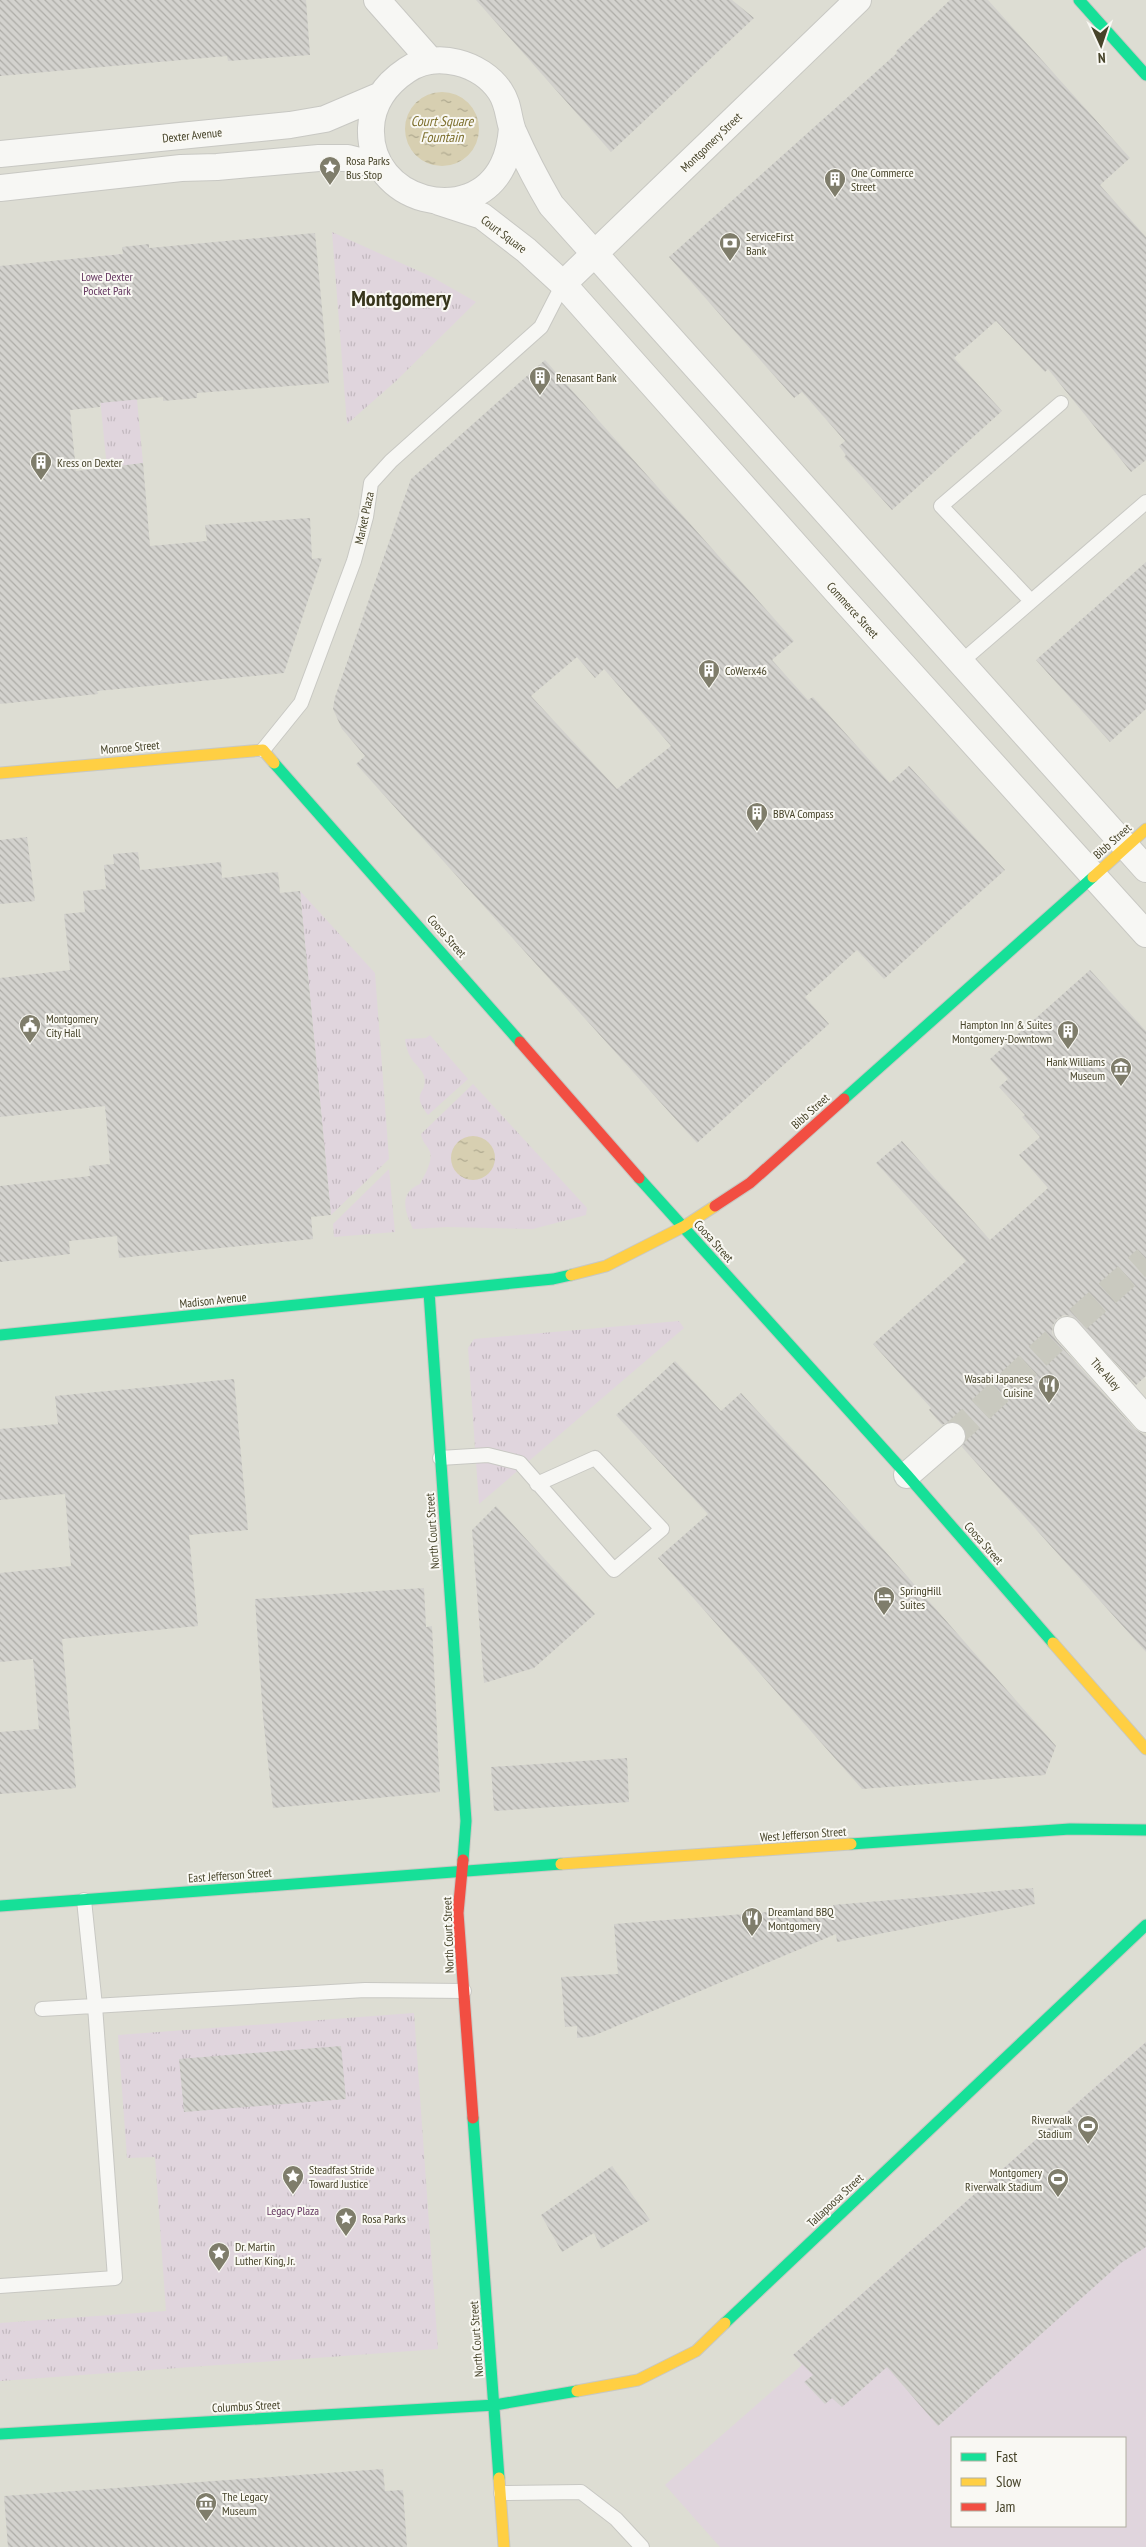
<svg xmlns="http://www.w3.org/2000/svg" width="1146" height="2547" viewBox="0 0 1146 2547" font-family="'PT Sans Narrow',sans-serif">
  <style>
    .built { fill: #ddddd3; fill-rule: evenodd }
    .grass { fill: url(#grass-tufts) }
    .garden { fill: #e0d5dd; fill-rule: evenodd }
    .water { fill: url(#water-ripples) }
    .building { fill: url(#building-back-hatch); fill-rule: evenodd }
    .lines { fill: none; stroke-linecap: round; stroke-linejoin: round }
    .street-tunnel { stroke: #c9c9bf; stroke-width: 26; stroke-dasharray: 26 13; stroke-linecap: butt }
    .lane-casing { stroke: #c8c8c3; stroke-width: 16 }
    .street-casing { stroke: #c8c8c3; stroke-width: 28 }
    .fast-casing { stroke: #c8c8c3; stroke-width: 13 }
    .slow-casing { stroke: #c8c8c3; stroke-width: 13 }
    .jam-casing { stroke: #c8c8c3; stroke-width: 13 }
    .lane { stroke: #f7f7f4; stroke-width: 14 }
    .street { stroke: #f7f7f4; stroke-width: 26 }
    .fast { stroke: #16e098; stroke-width: 11 }
    .slow { stroke: #ffcf43; stroke-width: 11 }
    .jam { stroke: #f24e42; stroke-width: 11 }
    .labels { text-anchor: middle; dominant-baseline: central; stroke-width: 4; stroke-linejoin: round; paint-order: stroke }
    .street-label { font-size: 12px; fill: #464329; stroke: #f9f8f3 }
    .poi-label { font-size: 12px; fill: #464329; stroke: #f9f8f3; text-anchor: start }
    .park-label { font-size: 12px; fill: #63355f; stroke: #f9f8f3 }
    .water-label { font-size: 14px; font-style: italic; fill: #7e702f; stroke: #f9f8f3 }
    .town-label { font-size: 22px; font-weight: bold; fill: #37351b; stroke: #f9f8f3 }
  </style>
  <defs>
    <pattern id="grass-tufts" width="24" height="20" patternUnits="userSpaceOnUse" patternTransform="scale(1.25)"><rect width="24" height="20" fill="#e0d5dd"/><path d="M3 7l-1-3M5 7V3M7 7l1-3M15 17l-1-3M17 17v-4M19 17l1-3" fill="none" stroke="#c2b8be"/></pattern>
    <pattern id="water-ripples" width="26" height="14" patternUnits="userSpaceOnUse" patternTransform="scale(1.25)"><rect width="26" height="14" fill="#d7cfb1"/><path d="M2 4q2-2 4 0t4 0M15 11q2-2 4 0t4 0" fill="none" stroke="#b0aa90"/></pattern>
    <pattern id="building-back-hatch" width="6" height="6" patternUnits="userSpaceOnUse" patternTransform="scale(1.25)"><rect width="6" height="6" fill="#d3d2ce"/><path d="M-1 5l2 2M0 0l6 6M5-1l2 2" fill="none" stroke="#adaca7"/></pattern>
  </defs>
  <rect width="100%" height="100%" fill="#eaeae5"/>
  <path class="built" d="M0,0H1146V2547H0ZM952,2438H1125V2526H952Z"/>
  <path class="grass" d="M332,232L432,277L476,302L396,381L347,424Z
    M123,254L143,463L107,468L86,258Z
    M300,891L375,973L389,1159L331,1215Z
    M430,1035L468,1079L428,1115C409,1091 429,1094 424,1076C422,1070 417,1066 413,1061C408,1054 406,1047 405,1039L426,1038Z
    M473,1084L587,1208L586,1215L533,1229L447,1227L413,1229C405,1212 398,1193 420,1184C424,1176 433,1162 430,1152C427,1145 422,1142 421,1134Z
    M389,1169L395,1232L334,1237L333,1224Z
    M679,1321L684,1328L479,1504L468,1348L474,1339Z
    M414,2013L438,2349L0,2381V2323L166,2311L155,2157L127,2158L118,2035Z"/>
  <path class="garden" d="M1146,2042V2547H720L665,2485L802,2365L793,2355ZM952,2438H1125V2526H952Z"/>
  <path class="water" d="M405 129a37 37 0 1 1 74 0a37 37 0 1 1-74 0Z
    M451 1158a22 22 0 1 1 44 0a22 22 0 1 1-44 0Z"/>
  <path class="building" d="M0,0H306L310,55L228,61L227,56L0,76Z
    M476,0H732L754,18L611,152Z
    M950,0H988L1130,158L1100,185L1146,237V460L1131,472L1048,369L1045,372L996,321L954,358L1002,411L892,510L844,457L846,455L839,446L845,441L802,392L794,398L669,257L897,53L896,51Z
    M315,233L329,383L197,393V398L163,401V397L100,403V407L70,410L76,471L143,463L150,546L207,541L205,525L310,518L312,559L322,558L284,673L97,691L98,694L0,704V266L123,254L122,247L149,244V248Z
    M545,360L794,641L772,660L808,700L813,697L890,783L909,766L1005,870L884,979L857,950L805,997L829,1024L697,1143L356,764L365,756L342,729L333,709L335,697L411,479ZM577,657L595,678L604,669L671,746L617,789L531,696Z
    M1146,562V709L1110,742L1036,660Z
    M27,837L35,901L0,904V840Z
    M138,852L140,870L221,862L222,878L278,872L280,893L300,891L331,1215L311,1217L313,1239L119,1258L117,1236L69,1241L70,1254L0,1262V1186L90,1176L89,1166L110,1164L105,1106L0,1117V978L70,970L64,914L85,912L83,891L106,889L104,865L114,864L113,854Z
    M1090,970L1146,1031V1376L1136,1385L1072,1316L1064,1315L1057,1319L1053,1325L1052,1333L1056,1340L1135,1429L1146,1436V1652L962,1447L967,1434L963,1426L950,1421L942,1425L929,1410L931,1408L873,1344L966,1261L876,1163L902,1141L990,1240L1048,1188L1019,1155L1040,1137L1022,1117L1025,1115L999,1087L1008,1079L990,1059Z
    M675,1361L721,1411L741,1393L856,1518L1056,1746L1045,1775L862,1789L658,1558L708,1514L616,1415Z
    M234,1379L248,1530L189,1535L198,1626L62,1639L76,1788L0,1794V1732L39,1729L33,1659L0,1662V1573L71,1566L65,1494L0,1500V1429L58,1424L55,1396Z
    M496,1506L595,1614L534,1668L484,1683L472,1530Z
    M424,1588L426,1627L432,1626L440,1792L273,1808L263,1717L255,1599Z
    M627,1758L629,1802L494,1811L491,1767Z
    M1033,1888L1035,1904L837,1942L836,1934L593,2036L577,2038V2026L565,2027L561,1977L618,1974L614,1924L834,1907L833,1905Z
    M1146,2042V2247L1121,2263L938,2426L887,2367L842,2407L832,2398L825,2404L804,2382L813,2375L793,2355Z
    M341,2046L346,2099L184,2112L179,2059Z
    M612,2166L650,2220L601,2249L594,2233L562,2252L541,2215Z
    M383,2469L385,2491L403,2490L407,2547H8L4,2496Z"/>
  <g class="lines">
    <path class="street-tunnel" d="M1078,1319L1146,1259
      M952,1436L1054,1341"/>
    <g class="lane-casing">
      <path id="lane" d="M1031,601L941,506L1061,403
        M961,662L1146,502
        M263,750L301,703L354,561L366,517L371,483L391,461L541,327L563,284
        M440,1458L488,1455L520,1463L614,1570L662,1529L595,1458L537,1484
        M42,2009L365,1990L464,1991
        M0,2286L115,2278L95,2006L84,1900
        M501,2493L581,2492L616,2519L642,2547"/>
    </g>
    <g class="street-casing">
      <path id="street" d="M377,0L431,61
        M512,128C511,141 509,153 503,165C472,229 368,202 371,128C372,102 386,84 407,70C436,50 481,63 500,91C509,104 508,118 513,131C524,156 537,181 551,205L1146,869
        M0,154L290,125L325,119L379,96
        M0,188L181,168L217,167L319,158H348L380,166
        M439,202L482,216L526,250L563,284L838,593L1146,934
        M563,284L858,0
        M1067,1330L1146,1419
        M907,1475L952,1436"/>
    </g>
    <g class="fast-casing">
      <path id="fast" d="M1079,0L1146,75
        M274,763L520,1042
        M844,1099L1093,877
        M639,1178L907,1475L1053,1643
        M429,1292L466,1821L463,1860
        M0,1335L553,1279L571,1275
        M851,1844L1070,1829L1146,1830
        M0,1906L561,1864
        M473,2118L499,2478
        M725,2323L1146,1925
        M0,2434L495,2405L577,2391"/>
    </g>
    <g class="slow-casing">
      <path id="slow" d="M0,773L263,750L274,763
        M1093,877L1146,829
        M571,1275L606,1266L683,1227L715,1206
        M1053,1643L1146,1749
        M561,1864L851,1844
        M577,2391L638,2380L696,2351L725,2323
        M499,2478L504,2547"/>
    </g>
    <g class="jam-casing">
      <path id="jam" d="M520,1042L639,1178
        M715,1206L750,1183L844,1099
        M463,1860L458,1913L473,2118"/>
    </g>
    <use href="#lane" class="lane"/>
    <use href="#street" class="street"/>
    <use href="#fast" class="fast"/>
    <use href="#slow" class="slow"/>
    <use href="#jam" class="jam"/>
  </g>
  <defs>
    <g id="sight-pin" transform="scale(1.125)"><path d="M0 17L-7.5 6A9.5 9.5 0 1 1 7.5 6Z" fill="#7f7d6b" stroke="#f9f8f3"/><path d="M0-6L1.8-2.2L6-1.7L2.9 1.2L3.7 5.4L0 3.3L-3.7 5.4L-2.9 1.2L-6-1.7L-1.8-2.2Z" fill="#fff"/></g>
    <g id="building-pin" transform="scale(1.125)"><path d="M0 17L-7.5 6A9.5 9.5 0 1 1 7.5 6Z" fill="#7f7d6b" stroke="#f9f8f3"/><path d="M-4-6H4V6H1V3H-1V6H-4ZM-2.5-4.3h1.7v1.8h-1.7ZM.8-4.3h1.7v1.8H.8ZM-2.5-1h1.7V.8h-1.7ZM.8-1h1.7V.8H.8Z" fill="#fff"/></g>
    <g id="bank-pin" transform="scale(1.125)"><path d="M0 17L-7.5 6A9.5 9.5 0 1 1 7.5 6Z" fill="#7f7d6b" stroke="#f9f8f3"/><path d="M-6-4H6V4H-6ZM0-2.3a2.3 2.3 0 1 0 0 4.6a2.3 2.3 0 1 0 0-4.6Z" fill="#fff"/></g>
    <g id="civic-pin" transform="scale(1.125)"><path d="M0 17L-7.5 6A9.5 9.5 0 1 1 7.5 6Z" fill="#7f7d6b" stroke="#f9f8f3"/><path d="M-.6-6.5H3V-4.5H.6V-3L4-1V1h2V6H-6V1h2V-1L-.6-3ZM-1.2 2.5V6h2.4V2.5Z" fill="#fff"/></g>
    <g id="museum-pin" transform="scale(1.125)"><path d="M0 17L-7.5 6A9.5 9.5 0 1 1 7.5 6Z" fill="#7f7d6b" stroke="#f9f8f3"/><path d="M0-6L6-3V-2H-6V-3ZM-5-1h2V3h-2ZM-1-1h2V3h-2ZM3-1h2V3H3ZM-6 4H6V6H-6Z" fill="#fff"/></g>
    <g id="restaurant-pin" transform="scale(1.125)"><path d="M0 17L-7.5 6A9.5 9.5 0 1 1 7.5 6Z" fill="#7f7d6b" stroke="#f9f8f3"/><path d="M-5-6h1v4h1v-4h1v4h1v-4h1v5L-1.5 .5V6h-2V.5L-5-1ZM5-6V6H3V1.5H1.5Q1.5-4 5-6Z" fill="#fff"/></g>
    <g id="hotel-pin" transform="scale(1.125)"><path d="M0 17L-7.5 6A9.5 9.5 0 1 1 7.5 6Z" fill="#7f7d6b" stroke="#f9f8f3"/><path d="M-6-4.5h1.5V1H6V5H4.5V3h-9V5H-6ZM-4 0a1.8 1.8 0 1 1 3.6 0ZM.5 0V-2.5h3Q6-2.5 6 0Z" fill="#fff"/></g>
    <g id="stadium-pin" transform="scale(1.125)"><path d="M0 17L-7.5 6A9.5 9.5 0 1 1 7.5 6Z" fill="#7f7d6b" stroke="#f9f8f3"/><path d="M0-5a6.5 5 0 1 0 0 10a6.5 5 0 1 0 0-10ZM-3.5-1.8h7v3.6h-7Z" fill="#fff"/></g>
  </defs>
  <g fill-rule="evenodd">
    <use href="#sight-pin" x="330" y="167"/>
    <use href="#building-pin" x="835" y="179"/>
    <use href="#bank-pin" x="730" y="243"/>
    <use href="#building-pin" x="540" y="377"/>
    <use href="#building-pin" x="41" y="462"/>
    <use href="#building-pin" x="709" y="670"/>
    <use href="#building-pin" x="757" y="813"/>
    <use href="#civic-pin" x="30" y="1025"/>
    <use href="#building-pin" x="1068" y="1031"/>
    <use href="#museum-pin" x="1121" y="1068"/>
    <use href="#restaurant-pin" x="1049" y="1385"/>
    <use href="#hotel-pin" x="884" y="1597"/>
    <use href="#restaurant-pin" x="752" y="1918"/>
    <use href="#stadium-pin" x="1088" y="2126"/>
    <use href="#sight-pin" x="293" y="2176"/>
    <use href="#stadium-pin" x="1058" y="2179"/>
    <use href="#sight-pin" x="346" y="2218"/>
    <use href="#sight-pin" x="219" y="2253"/>
    <use href="#museum-pin" x="206" y="2503"/>
  </g>
  <g class="labels">
    <g class="street-label">
      <text transform="translate(192 135) rotate(-6)">Dexter Avenue</text>
      <text transform="translate(711 142) rotate(-44)">Montgomery Street</text>
      <text transform="translate(504 234) rotate(37)">Court Square</text>
      <text transform="translate(364 518) rotate(-78)">Market Plaza</text>
      <text transform="translate(853 610) rotate(48)">Commerce Street</text>
      <text transform="translate(130 747) rotate(-5)">Monroe Street</text>
      <text transform="translate(1112 841) rotate(-42)">Bibb Street</text>
      <text transform="translate(447 936) rotate(49)">Coosa Street</text>
      <text transform="translate(810 1111) rotate(-42)">Bibb Street</text>
      <text transform="translate(714 1241) rotate(48)">Coosa Street</text>
      <text transform="translate(213 1300) rotate(-6)">Madison Avenue</text>
      <text transform="translate(1106 1374) rotate(48)">The Alley</text>
      <text transform="translate(432 1531) rotate(-94)">North Court Street</text>
      <text transform="translate(984 1543) rotate(49)">Coosa Street</text>
      <text transform="translate(803 1834) rotate(-4)">West Jefferson Street</text>
      <text transform="translate(230 1875) rotate(-4)">East Jefferson Street</text>
      <text transform="translate(448 1935) rotate(-92)">North Court Street</text>
      <text transform="translate(835 2200) rotate(-43)">Tallapoosa Street</text>
      <text transform="translate(476 2339) rotate(-94)">North Court Street</text>
      <text transform="translate(246 2406) rotate(-3)">Columbus Street</text>
    </g>
    <g class="poi-label">
      <text x="346" y="160">Rosa Parks<tspan x="346" dy="14">Bus Stop</tspan></text>
      <text x="851" y="172">One Commerce<tspan x="851" dy="14">Street</tspan></text>
      <text x="746" y="236">ServiceFirst<tspan x="746" dy="14">Bank</tspan></text>
      <text x="556" y="377">Renasant Bank</text>
      <text x="57" y="462">Kress on Dexter</text>
      <text x="725" y="670">CoWerx46</text>
      <text x="773" y="813">BBVA Compass</text>
      <text x="46" y="1018">Montgomery<tspan x="46" dy="14">City Hall</tspan></text>
      <text x="1052" y="1024" text-anchor="end">Hampton Inn &amp; Suites<tspan x="1052" dy="14">Montgomery-Downtown</tspan></text>
      <text x="1105" y="1061" text-anchor="end">Hank Williams<tspan x="1105" dy="14">Museum</tspan></text>
      <text x="1033" y="1378" text-anchor="end">Wasabi Japanese<tspan x="1033" dy="14">Cuisine</tspan></text>
      <text x="900" y="1590">SpringHill<tspan x="900" dy="14">Suites</tspan></text>
      <text x="768" y="1911">Dreamland BBQ<tspan x="768" dy="14">Montgomery</tspan></text>
      <text x="1072" y="2119" text-anchor="end">Riverwalk<tspan x="1072" dy="14">Stadium</tspan></text>
      <text x="309" y="2169">Steadfast Stride<tspan x="309" dy="14">Toward Justice</tspan></text>
      <text x="1042" y="2172" text-anchor="end">Montgomery<tspan x="1042" dy="14">Riverwalk Stadium</tspan></text>
      <text x="362" y="2218">Rosa Parks</text>
      <text x="235" y="2246">Dr. Martin<tspan x="235" dy="14">Luther King, Jr.</tspan></text>
      <text x="222" y="2496">The Legacy<tspan x="222" dy="14">Museum</tspan></text>
    </g>
    <g class="park-label">
      <text x="107" y="276">Lowe Dexter<tspan x="107" dy="14">Pocket Park</tspan></text>
      <text x="293" y="2210">Legacy Plaza</text>
    </g>
    <g class="water-label">
      <text x="442" y="121">Court Square<tspan x="442" dy="16">Fountain</tspan></text>
    </g>
    <g class="town-label">
      <text x="401" y="298">Montgomery</text>
    </g>
  </g>
  <rect x="951" y="2437" width="175" height="90" fill="#f9f8f3" stroke="#b1b0a2"/>
  <rect x="961" y="2453" width="25" height="8" fill="#16e098" stroke="#b1b0a2"/>
  <text x="996" y="2462" font-size="15" fill="#464329">Fast</text>
  <rect x="961" y="2478" width="25" height="8" fill="#ffcf43" stroke="#b1b0a2"/>
  <text x="996" y="2487" font-size="15" fill="#464329">Slow</text>
  <rect x="961" y="2503" width="25" height="8" fill="#f24e42" stroke="#b1b0a2"/>
  <text x="996" y="2512" font-size="15" fill="#464329">Jam</text>
  <g transform="translate(1101 45) rotate(177)" stroke="#f9f8f3" stroke-width="4" paint-order="stroke">
  <path d="M0-4L9 19L0 12L-9 19Z" fill="#464329"/>
  <text y="-8" font-size="14" font-weight="bold" text-anchor="middle" fill="#464329">N</text>
  </g>
</svg>
